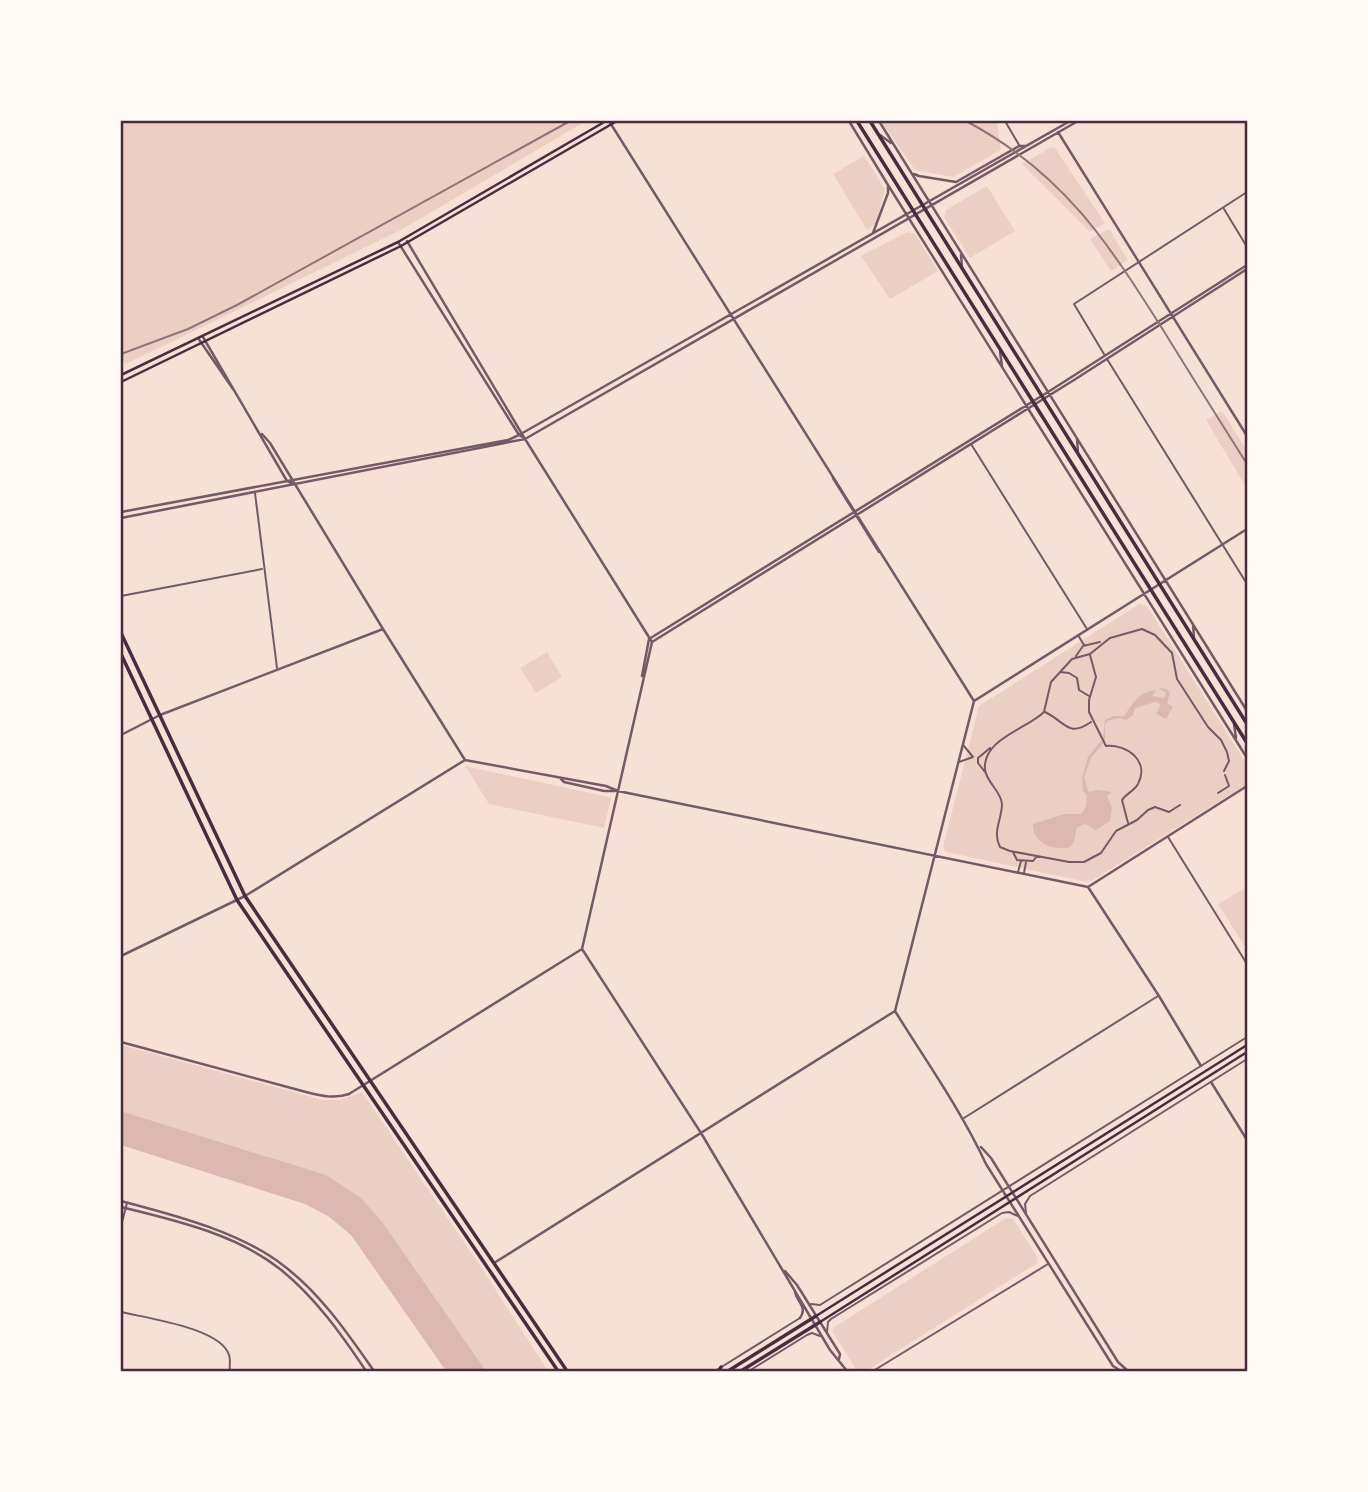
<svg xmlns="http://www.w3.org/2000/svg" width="1368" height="1492" viewBox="0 0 1368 1492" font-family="'Space Grotesk',sans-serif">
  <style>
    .green { fill: #ebcfc5 }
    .water { fill: #dcb8b0 }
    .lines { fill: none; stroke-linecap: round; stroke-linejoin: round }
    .pedestrian { stroke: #755966; stroke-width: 2 }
    .minor { stroke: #755966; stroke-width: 2 }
    .tertiary { stroke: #755966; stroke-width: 2.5 }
    .secondary { stroke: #4a2c40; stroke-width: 2.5 }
    .primary { stroke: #4a2c40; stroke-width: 3.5 }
    .rail { stroke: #8f747c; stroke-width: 2 }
    .neatline { fill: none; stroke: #4a2c40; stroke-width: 2.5 }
  </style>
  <rect width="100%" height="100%" fill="#f7e1d7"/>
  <path class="green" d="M121,121H586L401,230L126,364L121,360Z
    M881,121H997L1001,150L953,177L915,170Z
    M1050,148H1055L1105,223L1090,232L1022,164Z
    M864,156L885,189L876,223L867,230L833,174Z
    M987,186L1015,231L970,258L944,217L946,210Z
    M1109,229L1128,260L1111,271L1090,239Z
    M907,232L915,234L938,271L890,299L861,256Z
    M1222,411L1247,451V489L1206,420Z
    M1139,604L1147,606L1247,765V784L1093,880L1087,882L946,852L943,847L979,706Z
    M547,652L562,677L536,693L520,668Z
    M465,766L609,797L611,799L604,828L489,804Z
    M1247,887V950L1218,904Z
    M121,1045L323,1100H340L362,1092L483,1270L548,1371H486L383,1223L269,1157L121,1111Z
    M1006,1218L1013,1219L1038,1258L1037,1263L866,1371H857L832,1331L833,1328Z"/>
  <path class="water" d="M1159,688L1167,689L1170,693L1167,703L1173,707L1166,719L1156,714L1161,704L1155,702L1135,708L1133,715L1126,720L1120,718L1107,721L1105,725V741L1091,758L1084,778L1089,792L1098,790L1112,792L1107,796L1112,808L1110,821L1096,830L1085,824L1077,827L1074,842L1070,847C1053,851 1032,843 1033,824L1064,814H1081L1086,807L1087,795L1083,791L1082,777L1088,757L1103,738L1105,720L1113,716H1124C1133,703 1138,692 1156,690L1152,696L1164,698L1166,693Z
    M121,1111L326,1175L361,1198L383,1223L486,1371H446L351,1235L328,1216L305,1204L121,1145Z"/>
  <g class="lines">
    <path class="pedestrian" d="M1078,635L1084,645
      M1090,655L1096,677L1089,700V712L1106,746C1127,744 1150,761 1138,784C1134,791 1126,794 1122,800L1128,823
      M1076,656L1083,646L1100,642
      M1060,672L1069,673L1077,678L1079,690L1089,696
      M1045,712C1066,722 1068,738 1091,722
      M959,762L973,757L964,746
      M985,772L978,763V758L990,748
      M1218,793L1229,786L1225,775
      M1180,805L1169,812L1155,807L1148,810L1137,820L1116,831L1101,853L1084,862H1069L1010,851L1000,847C992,832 1002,819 1002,804C1001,791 987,783 985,770C982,739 1027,729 1044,712L1051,682L1072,659L1090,654L1110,638L1142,629L1155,635L1172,653L1177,679L1208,727L1221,740L1227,752L1229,761L1224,771
      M1013,852L1017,860L1033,861L1037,856
      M1018,872L1021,861
      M1024,873L1026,862"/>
    <path class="minor" d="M1005,121L1019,145
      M1224,209L1247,247
      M1104,354L1074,304L1247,192
      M1107,359L1247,584
      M971,444L1087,629
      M255,493L277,668
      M121,596L262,569
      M1168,837L1247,964
      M964,1118L1158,996
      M1026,1213L1025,1204L1030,1196L1247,1059
      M121,1226L127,1203
      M811,1304L820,1305L1247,1037
      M121,1312C146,1318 221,1328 229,1355C231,1359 229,1366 230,1371
      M827,1332L828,1322L831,1319L1002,1213L1009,1212L1018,1216
      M715,1371L800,1318
      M749,1371L807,1335L812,1333L820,1336
      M873,1371L1048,1264"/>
    <path class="tertiary" d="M609,121L974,701
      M849,121L888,185V193L873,233
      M879,121L1247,711
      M1058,132L1247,436
      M880,135L891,143
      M914,174L919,176L956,182L1019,146H1025
      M888,185L1247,758
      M398,242L519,435L524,438
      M961,254L962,268
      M203,337L287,481L294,484
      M198,338L233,389
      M1000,352L1002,366
      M262,434L270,443L383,629L465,760L606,786L618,791L1088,887L1247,786
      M1077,439L1078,453
      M833,478L879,552
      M121,512L508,440L519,435L1070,121
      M121,518L525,439L1078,121
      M1193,624L1194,638
      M652,642L1074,380L1247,269
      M642,676L649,639L1048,392L1247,265
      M1234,724L1236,738
      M121,735L160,715L383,629
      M561,779L564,782L604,791H615
      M1088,887L1159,996L1201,1066
      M582,949L701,1133L830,1350L847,1371
      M121,956L245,896L465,760
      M121,1042L306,1092C322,1096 334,1099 349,1094L582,949L652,642L525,439L407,241
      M1211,1082L1247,1140
      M981,1147L991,1158L1118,1362L1128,1371
      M121,1201C174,1215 241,1232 284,1266C321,1294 348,1334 374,1371
      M121,1207C174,1220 236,1234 280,1269C315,1297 342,1335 366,1371
      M494,1263L895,1011
      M785,1271L797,1285L840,1354L839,1359
      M795,1292C797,1302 808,1307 800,1318
      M1121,1371L1113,1366L986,1164C961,1110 926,1061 895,1011L974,701L1247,529"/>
    <path class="secondary" d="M121,375L398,242L606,121
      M121,382L401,246L617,121
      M816,1316L1247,1045
      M820,1322L1247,1052"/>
    <path class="primary" d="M857,121L1247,743
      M870,121L1247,724
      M121,633L245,896L567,1371
      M121,654L237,900L558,1371
      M719,1371L721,1367
      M728,1371L816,1316
      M741,1371L820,1322"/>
    <path class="rail" d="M966,121C1064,173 1108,243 1165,333C1192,377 1220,421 1247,464
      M121,354L188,329L237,305L570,121"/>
  </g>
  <rect width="1368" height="1492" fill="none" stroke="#fffaf5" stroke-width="245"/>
  <rect x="122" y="122" width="1124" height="1248" class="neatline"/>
</svg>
